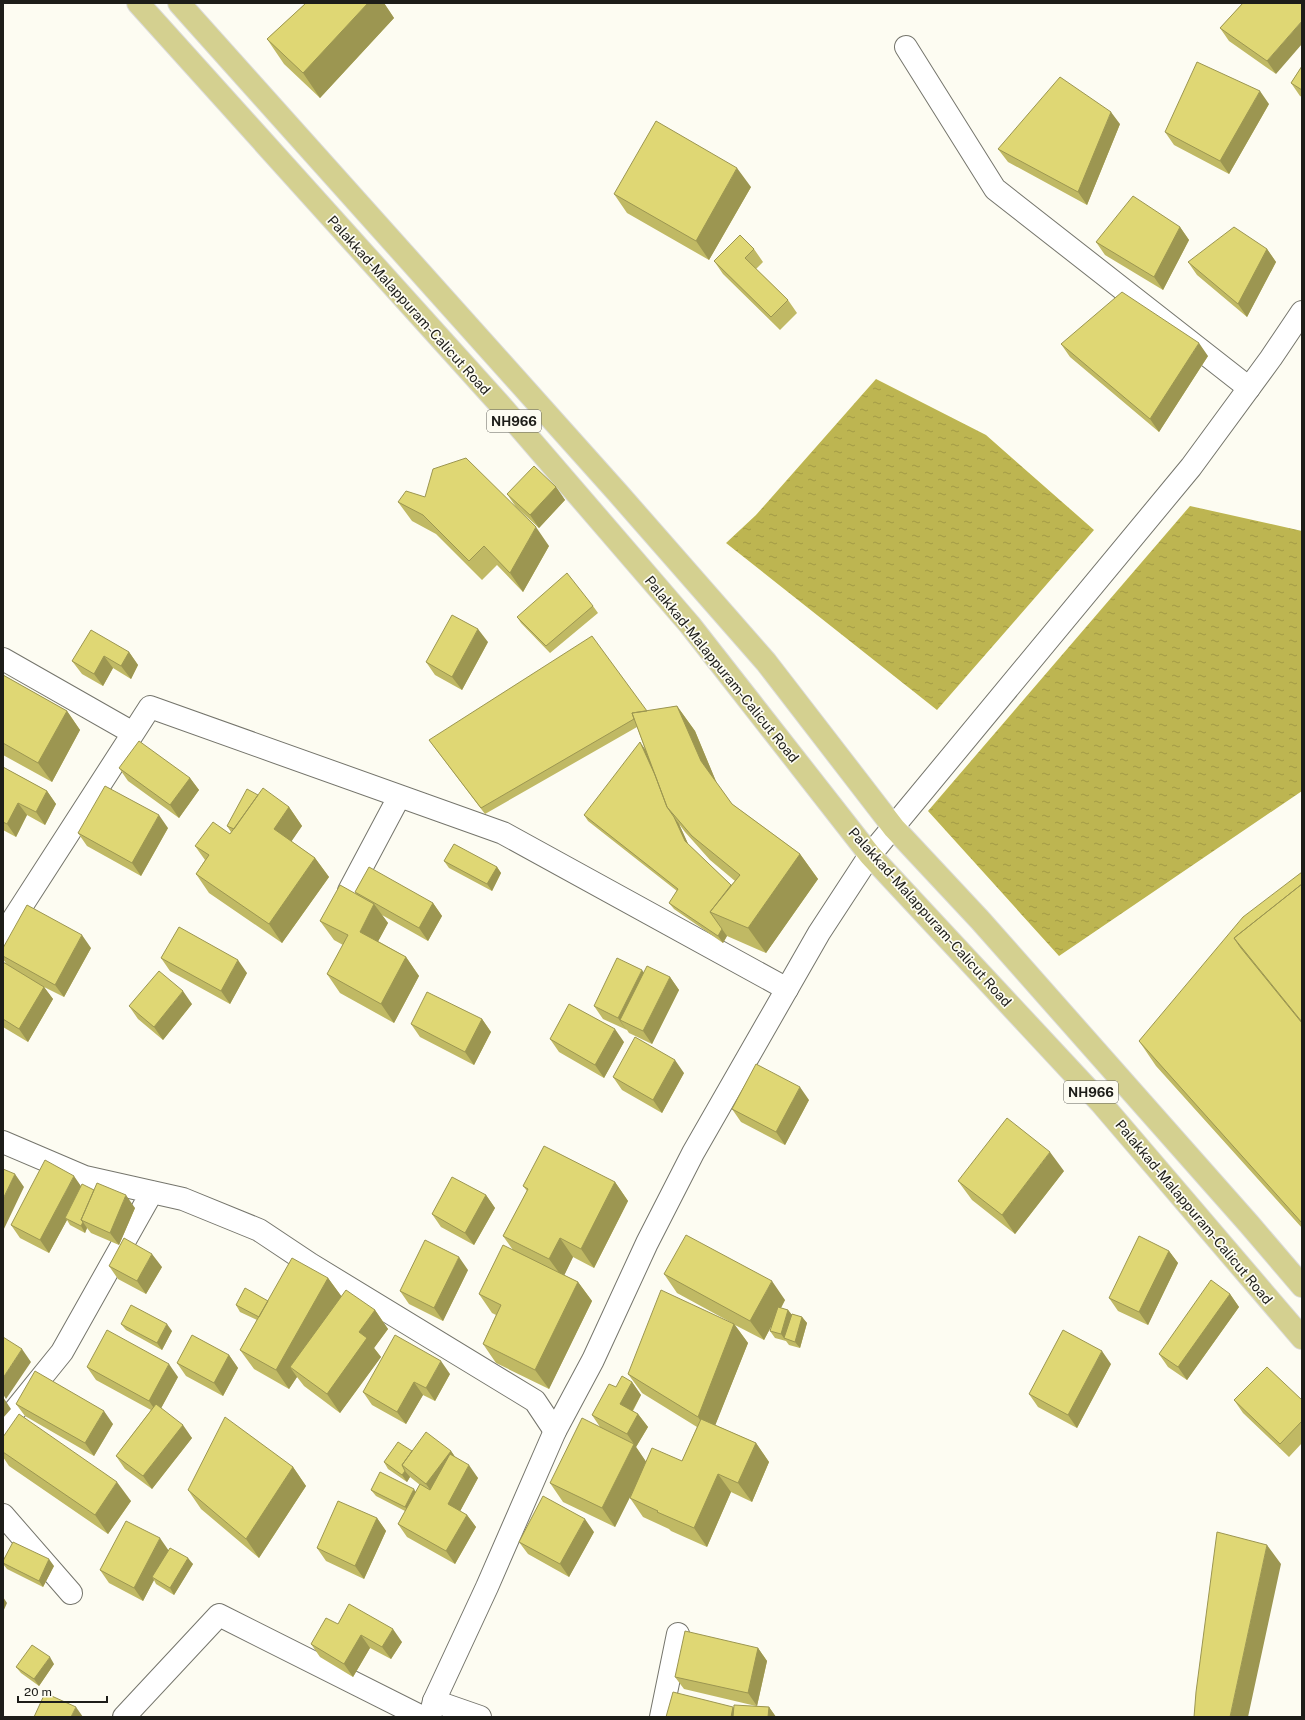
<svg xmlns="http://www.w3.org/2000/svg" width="1305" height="1720" viewBox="0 0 1305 1720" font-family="'Public Sans',sans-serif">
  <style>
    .water { fill: url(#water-ripples) }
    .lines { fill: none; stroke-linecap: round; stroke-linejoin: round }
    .minor-casing { stroke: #75756c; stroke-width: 24 }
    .tertiary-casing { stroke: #75756c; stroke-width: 24 }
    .trunk-casing { stroke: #dbdbda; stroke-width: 24 }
    .minor { stroke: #fff; stroke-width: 22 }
    .tertiary { stroke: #fff; stroke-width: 22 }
    .trunk { stroke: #d4d090; stroke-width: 22 }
    .wall { fill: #c0b964; fill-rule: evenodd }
    .shaded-wall { fill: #9c9651 }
    .building { fill: #dfd774; stroke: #9c9651 }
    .labels { text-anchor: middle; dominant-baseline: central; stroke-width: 3.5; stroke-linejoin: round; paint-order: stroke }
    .shield { fill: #fdfcf2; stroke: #60605a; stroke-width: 1 }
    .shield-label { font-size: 13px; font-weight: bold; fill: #1d1d19 }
    .street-label { font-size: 14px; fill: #1d1d19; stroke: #fdfcf2 }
  </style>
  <defs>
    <pattern id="water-ripples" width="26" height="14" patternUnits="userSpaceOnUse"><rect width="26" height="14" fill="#bdb551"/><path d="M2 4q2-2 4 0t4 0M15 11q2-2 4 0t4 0" fill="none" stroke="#a29b46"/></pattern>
  </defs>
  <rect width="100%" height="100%" fill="#fdfcf2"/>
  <path class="water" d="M876,379L986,435L1094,530L937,710L726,543L756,515Z
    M1190,506L1302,531V791L1059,956L928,811Z"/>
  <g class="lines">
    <g class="minor-casing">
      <path id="minor" d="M906,47L995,189L1249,388
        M3,659L133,733
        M349,891L399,797
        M3,935L150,707L503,833L787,989
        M3,1142L85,1177L183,1199L259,1230L310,1264L535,1401L555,1431
        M3,1425L62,1352L152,1192
        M3,1515L71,1593
        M434,1701L480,1717
        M124,1717L219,1615L422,1717
        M661,1717L678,1634"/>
    </g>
    <g class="tertiary-casing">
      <path id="tertiary" d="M430,1717L434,1701L487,1587L555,1431L593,1360L647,1243L693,1153L819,933L870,855L1191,467L1271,358L1302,312"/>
    </g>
    <g class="trunk-casing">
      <path id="trunk" d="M138,3L503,408L690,625L870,855L1101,1103L1302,1338
        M179,3L617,492L766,662L894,828L980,920L1249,1224L1302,1286"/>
    </g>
    <use href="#minor" class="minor"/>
    <use href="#tertiary" class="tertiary"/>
    <use href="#trunk" class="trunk"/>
  </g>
  <path class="wall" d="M306,3H384L394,18L320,98L284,64L267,39Z
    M1243,3L1276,74L1229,41L1220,28Z
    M1302,66V97L1300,96L1291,83Z
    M1269,104L1229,174L1174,145L1165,132Z
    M1120,124L1087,205L1008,162L998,149Z
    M751,187L709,260L627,213L614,194Z
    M1180,227L1189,240L1163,290L1105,255L1096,242Z
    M754,249L763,262L756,269L788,300L797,313L780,330L723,274L714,261Z
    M1267,249L1276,262L1247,317L1197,275L1188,262Z
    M1061,344L1208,356L1159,432L1070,357Z
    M556,487L565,500L539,528L516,507L507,494Z
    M398,502L549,546L523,592L497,565L482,580L436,534L412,521Z
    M593,606L598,613L550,653L521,623L517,617Z
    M488,642L462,690L435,675L426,662Z
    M129,652L138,665L131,679L113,668L103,686L82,674L72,661Z
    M3,675L67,711L80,730L52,782L3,755Z
    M677,706L695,731L717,784L732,804L800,854L818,879L766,953L727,936L723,943L674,909L669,903L677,891L588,821L584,815L645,749L637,727L485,814L429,740L647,711ZM679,824L685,832L710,860L735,881L731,885L688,844Z
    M3,767L47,791L56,804L45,825L27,815L16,837L3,830Z
    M119,768L190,778L199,790L179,818L128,781Z
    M258,795L289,807L302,826L291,841L315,858L329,877L282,943L209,893L196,874L205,860L195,846L230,834L231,832L227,826Z
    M168,828L141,876L87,846L78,833Z
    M444,861L497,867L501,873L492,891L449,868Z
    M1302,872V1228L1156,1066L1139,1041Z
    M355,892L433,903L442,916L428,941L382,915L388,923L378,941L406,957L419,976L394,1023L340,993L327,974L343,945L334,940L320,921L357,895Z
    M3,948H91L64,997L44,987L53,999L28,1042L3,1027V962L7,965L3,959Z
    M161,958L247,973L230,1004L170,971Z
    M644,973L670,977L679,990L652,1044L629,1033L627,1030L603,1019L594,1006Z
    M192,1004L163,1040L138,1019L129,1006Z
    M482,1019L491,1032L474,1065L420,1037L411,1024Z
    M550,1039L624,1042L604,1078L559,1052Z
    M684,1073L662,1113L622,1090L613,1077Z
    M809,1100L785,1145L741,1122L732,1109Z
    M1064,1171L1015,1234L972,1200L958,1181Z
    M615,1182L628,1201L594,1268L573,1257L564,1275L578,1282L592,1301L549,1389L496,1363L483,1344L496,1315L492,1313L479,1294L513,1250L503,1236L527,1191L523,1186Z
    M81,1186L94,1190L135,1208L119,1245L91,1233L87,1228L85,1233L70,1225L67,1220L49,1253L20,1238L11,1225Z
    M486,1195L495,1208L474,1245L441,1227L432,1214Z
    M1169,1251L1178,1263L1148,1325L1118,1311L1109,1298Z
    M109,1266L162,1267L146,1294L118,1279Z
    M468,1270L443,1321L409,1304L400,1291Z
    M664,1274L785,1300L781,1308L788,1310L791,1314L802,1317L807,1323L800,1348L789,1345L786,1341L775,1338L770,1331L772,1325L764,1340L735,1325L748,1343L715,1425L756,1443L769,1462L752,1502L731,1492L707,1547L671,1531L669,1529L643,1517L630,1498V1497L615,1527L563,1502L550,1483L600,1427L592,1415L616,1387L632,1382L641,1395L633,1411L638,1414L648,1427L636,1447L646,1462L682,1461L697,1427L642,1393L628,1374L732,1323L677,1293Z
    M328,1278L341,1296L375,1310L388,1329L374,1348L381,1357L340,1413L304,1386L297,1377L289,1389L254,1369L240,1350L257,1320L240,1312L236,1305L268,1301Z
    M1230,1294L1239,1307L1187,1380L1168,1367L1159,1354Z
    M121,1324L172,1331L162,1350L126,1330Z
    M229,1355L238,1368L223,1396L186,1376L177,1363Z
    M1111,1364L1077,1428L1038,1407L1029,1394Z
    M87,1367L178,1377L161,1408L192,1438L152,1489L125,1469L116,1456L151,1410L96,1380Z
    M450,1374L435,1401L423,1395L406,1424L372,1405L363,1392Z
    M1234,1400H1302V1443L1289,1457L1243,1413Z
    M16,1404L113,1424L94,1456L25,1416Z
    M412,1451H451L455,1457L478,1478L460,1511L467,1515L476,1527L455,1564L407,1537L398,1524L405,1511L376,1496L371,1490L416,1492L420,1485L410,1477L407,1482L388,1469L384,1462Z
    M3,1452L131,1501L108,1534L9,1466L3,1457Z
    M293,1467L306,1486L259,1558L201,1509L188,1490Z
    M377,1518L386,1531L364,1579L326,1561L317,1548Z
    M594,1532L569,1577L528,1554L519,1542Z
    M168,1550L193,1564L174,1595L156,1584L154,1580L143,1601L109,1583L100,1570Z
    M3,1561L54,1566L43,1587L7,1569L3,1564Z
    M338,1624L402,1642L391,1659L370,1648L353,1677L320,1657L311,1644Z
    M758,1648L767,1661L757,1706L769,1707L776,1717H666L734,1708L756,1706L684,1689L675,1677Z
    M54,1664L39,1686L21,1673L16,1667Z"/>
  <path class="shaded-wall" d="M368,3H384L394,18L320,98L303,73Z
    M1302,21V44L1276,74L1267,61Z
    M1260,91L1269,104L1229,174L1220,161Z
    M1111,112L1120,124L1087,205L1078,192Z
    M737,168L751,187L709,260L696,241Z
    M1180,227L1189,240L1163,290L1154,277Z
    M1267,249L1276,262L1247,317L1238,304Z
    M1199,343L1208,356L1159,432L1150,419Z
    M556,487L565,500L539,528L530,515Z
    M536,527L549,546L523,592L510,573Z
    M478,629L488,642L462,690L452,677Z
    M129,652L138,665L131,679L121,666Z
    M104,656L113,668L103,686L94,674Z
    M677,706L695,731L718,786L701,761Z
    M67,711L80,730L52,782L38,763Z
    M640,742L645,749L672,813Z
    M190,778L199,790L179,818L170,805Z
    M47,791L56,804L45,825L36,812Z
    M18,803L27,815L16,837L7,824Z
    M289,807L302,826L287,848L274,829Z
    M159,815L168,828L141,876L132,863Z
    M674,817L679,824L690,848L685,841Z
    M800,854L818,879L766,953L748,928Z
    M315,858L329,877L282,943L269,924Z
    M497,867L501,873L492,891L487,884Z
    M433,903L442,916L428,941L419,928Z
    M374,904L388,923L373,951L360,932Z
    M722,929L727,936L723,943L718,936Z
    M82,935L91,948L64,997L55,985Z
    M406,957L419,976L394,1023L381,1004Z
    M238,960L247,973L230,1004L221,991Z
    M642,970L651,983L620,1020L627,1031L618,1018Z
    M670,977L679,990L652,1044L643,1031Z
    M44,987L53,999L28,1042L19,1029Z
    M183,991L192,1004L163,1040L154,1027Z
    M482,1019L491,1032L474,1065L465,1052Z
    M615,1029L624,1042L604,1078L595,1065Z
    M675,1060L684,1073L662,1113L653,1100Z
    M800,1087L809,1100L785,1145L776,1132Z
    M1050,1152L1064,1171L1015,1234L1002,1215Z
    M15,1174L24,1187L3,1231V1199Z
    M74,1176L83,1189L65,1218L67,1220L49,1253L40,1240Z
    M615,1182L628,1201L594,1268L581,1249Z
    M126,1195L135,1208L119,1245L110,1233Z
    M486,1195L495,1208L474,1245L465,1233Z
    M83,1222L87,1228L85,1233L81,1226Z
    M560,1238L573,1257L563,1278L549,1259Z
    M1169,1251L1178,1263L1148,1325L1139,1312Z
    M152,1254L162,1267L146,1294L137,1281Z
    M459,1257L468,1270L443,1321L434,1308Z
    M328,1278L342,1297L290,1367L297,1377L289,1389L276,1370Z
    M772,1281L785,1300L764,1340L750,1321Z
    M578,1282L592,1301L549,1389L535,1370Z
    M1230,1294L1239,1307L1187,1380L1178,1367Z
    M375,1310L388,1329L374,1348L381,1357L340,1413L327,1394L359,1332Z
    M788,1310L793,1316L784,1338L786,1341L781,1334Z
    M802,1317L807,1323L800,1348L795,1342Z
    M167,1324L172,1331L162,1350L157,1343Z
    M734,1324L748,1343L711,1436L698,1417Z
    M22,1349L31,1362L6,1399L3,1394V1378Z
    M1102,1351L1111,1364L1077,1428L1068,1415Z
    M229,1355L238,1368L223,1396L214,1383Z
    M441,1361L450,1374L435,1401L426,1388Z
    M169,1364L178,1377L158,1414L149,1401Z
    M414,1382L423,1395L406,1424L397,1412Z
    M632,1382L641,1395L629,1417L620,1404Z
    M3,1397L11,1409L3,1418Z
    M104,1411L113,1424L94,1456L85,1443Z
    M638,1414L648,1427L636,1447L627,1434Z
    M183,1425L192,1438L152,1489L143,1476Z
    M756,1443L769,1462L752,1502L738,1483Z
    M634,1444L647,1463L615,1527L602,1508Z
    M451,1451L460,1464L435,1497L426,1484Z
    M469,1465L478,1478L457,1517L448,1504Z
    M293,1467L306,1486L259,1558L246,1539Z
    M405,1471L410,1477L407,1482L402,1475Z
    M718,1474L731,1492L707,1547L694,1528Z
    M117,1482L131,1501L108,1534L95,1515Z
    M414,1489L418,1496L410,1513L405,1507Z
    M467,1515L476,1527L455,1564L446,1551Z
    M377,1518L386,1531L364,1579L355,1566Z
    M585,1519L594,1532L569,1577L560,1564Z
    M160,1538L169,1551L152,1577L154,1580L143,1601L134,1588Z
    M1267,1545L1281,1564L1248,1717H1230Z
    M188,1558L193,1564L174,1595L170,1588Z
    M49,1559L54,1566L43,1587L39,1581Z
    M3,1597L7,1603L3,1612Z
    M393,1629L402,1642L391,1659L382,1647Z
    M361,1635L370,1648L353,1677L344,1664Z
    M758,1648L767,1661L757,1706L748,1693Z
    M50,1657L54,1664L39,1686L34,1679Z
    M76,1707L83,1717H71Z
    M733,1707L740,1717H731Z
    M769,1707L776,1717H768Z"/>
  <path class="building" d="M306,3H368L303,73L267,39Z
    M1243,3H1302V21L1267,61L1220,28Z
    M1197,62L1260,91L1220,161L1165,132Z
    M1302,66V90L1291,83Z
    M1060,77L1111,112L1078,192L998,149Z
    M656,121L737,168L696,241L614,194Z
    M1133,196L1180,227L1154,277L1096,242Z
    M1234,227L1267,249L1238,304L1188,262Z
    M740,235L754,249L745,258L788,300L771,317L714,261Z
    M1122,292L1199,343L1150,419L1061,344Z
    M466,458L536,527L510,573L484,546L469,561L423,515L398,502L406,491L425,497L433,469Z
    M534,466L556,487L530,515L507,494Z
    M567,573L593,606L546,646L517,617Z
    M452,615L478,629L452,677L426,662Z
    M91,630L129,652L121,666L104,656L94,674L72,661Z
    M592,636L647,711L632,713L634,719L481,808L429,740Z
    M3,675L67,711L38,763L3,743Z
    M677,706L701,761L732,804L800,854L748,928L710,912L740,875L692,836L667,807L632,713Z
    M139,741L190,778L170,805L119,768Z
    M640,742L655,775L667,807L674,817L685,841L731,885L710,912L722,929L718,936L669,903L678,889L584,815Z
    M3,767L47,791L36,812L18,803L7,824L3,822Z
    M105,786L159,815L132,863L78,833Z
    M263,788L289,807L274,829L315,858L269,924L196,874L209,855L195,846L213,822L230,834Z
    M247,789L258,795L234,829L227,826Z
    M454,844L497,867L487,884L444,861Z
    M369,867L433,903L419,928L355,892Z
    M1302,872V884L1234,938L1241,948L1302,1023V1223L1139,1041L1243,917Z
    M1302,884V1022L1234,938Z
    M340,885L374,904L360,932L406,957L381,1004L327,974L348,935L320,921Z
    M27,905L82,935L55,985L3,956V948Z
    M179,927L238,960L221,991L161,958Z
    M617,958L642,970L618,1018L594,1006Z
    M3,962L44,987L19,1029L3,1019Z
    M647,966L670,977L643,1031L620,1020Z
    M159,971L183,991L154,1027L129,1006Z
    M427,992L482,1019L465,1052L411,1024Z
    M569,1004L615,1029L595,1065L550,1039Z
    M635,1037L675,1060L653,1100L613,1077Z
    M756,1064L800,1087L776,1132L732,1109Z
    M1007,1118L1050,1152L1002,1215L958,1181Z
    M544,1146L615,1182L581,1249L560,1238L549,1259L503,1236L528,1189L523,1186Z
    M45,1160L74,1176L40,1240L11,1225Z
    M3,1169L15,1174L3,1199Z
    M452,1177L486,1195L465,1233L432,1214Z
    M97,1183L126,1195L110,1233L81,1220Z
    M82,1184L94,1190L81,1220L83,1222L81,1226L65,1218Z
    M686,1235L772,1281L750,1321L664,1274Z
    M1139,1236L1169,1251L1139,1312L1109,1298Z
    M124,1238L152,1254L137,1281L109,1266Z
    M425,1240L459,1257L434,1308L400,1291Z
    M503,1245L578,1282L535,1370L483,1344L501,1305L479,1294Z
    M292,1258L328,1278L276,1370L240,1350Z
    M1211,1280L1230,1294L1178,1367L1159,1354Z
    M245,1288L268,1301L259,1317L236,1305Z
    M346,1290L375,1310L359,1332L367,1338L327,1394L290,1367Z
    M661,1290L734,1324L698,1417L628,1374Z
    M131,1305L167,1324L157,1343L121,1324Z
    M778,1307L788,1310L781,1334L770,1331Z
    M792,1314L802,1317L795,1342L784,1338Z
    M107,1330L169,1364L149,1401L87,1367Z
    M1063,1330L1102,1351L1068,1415L1029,1394Z
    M192,1335L229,1355L214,1383L177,1363Z
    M395,1335L441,1361L426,1388L414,1382L397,1412L363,1392Z
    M3,1337L22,1349L3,1378Z
    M1267,1367L1302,1400V1421L1280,1444L1234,1400Z
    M35,1371L104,1411L85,1443L16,1404Z
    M622,1376L632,1382L620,1404L638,1414L627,1434L592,1415L609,1384L616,1387Z
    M156,1404L183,1425L143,1476L116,1456Z
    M19,1414L117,1482L95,1515L3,1452V1437Z
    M225,1417L293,1467L246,1539L188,1490Z
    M582,1418L634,1444L602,1508L550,1483Z
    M701,1419L756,1443L738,1483L718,1474L694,1528L657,1512L658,1511L630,1498L652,1448L682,1461Z
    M426,1432L451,1451L426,1484L402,1465Z
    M398,1442L412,1451L402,1465L405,1471L402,1475L384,1462Z
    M450,1454L469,1465L448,1504L467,1515L446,1551L398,1524L420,1484L430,1490Z
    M380,1472L414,1489L405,1507L371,1490Z
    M543,1496L585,1519L560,1564L519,1542Z
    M338,1501L377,1518L355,1566L317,1548Z
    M126,1521L160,1538L134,1588L100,1570Z
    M1217,1532L1267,1545L1230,1717H1194L1196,1692Z
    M13,1542L49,1559L39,1581L3,1563V1561Z
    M170,1548L188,1558L170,1588L152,1577Z
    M349,1604L393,1629L382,1647L361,1635L344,1664L311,1644L326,1618L338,1624Z
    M685,1631L758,1648L748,1693L675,1677Z
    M32,1645L50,1657L34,1679L16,1667Z
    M673,1692L733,1707L731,1717H666Z
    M45,1693L76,1707L71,1717H34Z
    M734,1705L769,1707L768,1717H733Z"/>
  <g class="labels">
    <g class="shield">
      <rect x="487" y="410" width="54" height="22" rx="3"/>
      <rect x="1064" y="1081" width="54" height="22" rx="3"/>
    </g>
    <g class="shield-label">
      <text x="514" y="421">NH966</text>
      <text x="1091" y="1092">NH966</text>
    </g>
    <g class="street-label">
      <text transform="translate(409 305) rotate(48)">Palakkad-Malappuram-Calicut Road</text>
      <text transform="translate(722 669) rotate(51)">Palakkad-Malappuram-Calicut Road</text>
      <text transform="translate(930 917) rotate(48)">Palakkad-Malappuram-Calicut Road</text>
      <text transform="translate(1194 1212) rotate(50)">Palakkad-Malappuram-Calicut Road</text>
    </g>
  </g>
  <rect width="1305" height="1720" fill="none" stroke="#1d1d19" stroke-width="8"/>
  <path d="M18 1696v6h89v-6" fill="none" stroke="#1d1d19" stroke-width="2"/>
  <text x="24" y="1696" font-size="12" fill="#1d1d19" stroke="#fdfcf2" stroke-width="3" paint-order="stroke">20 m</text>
</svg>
